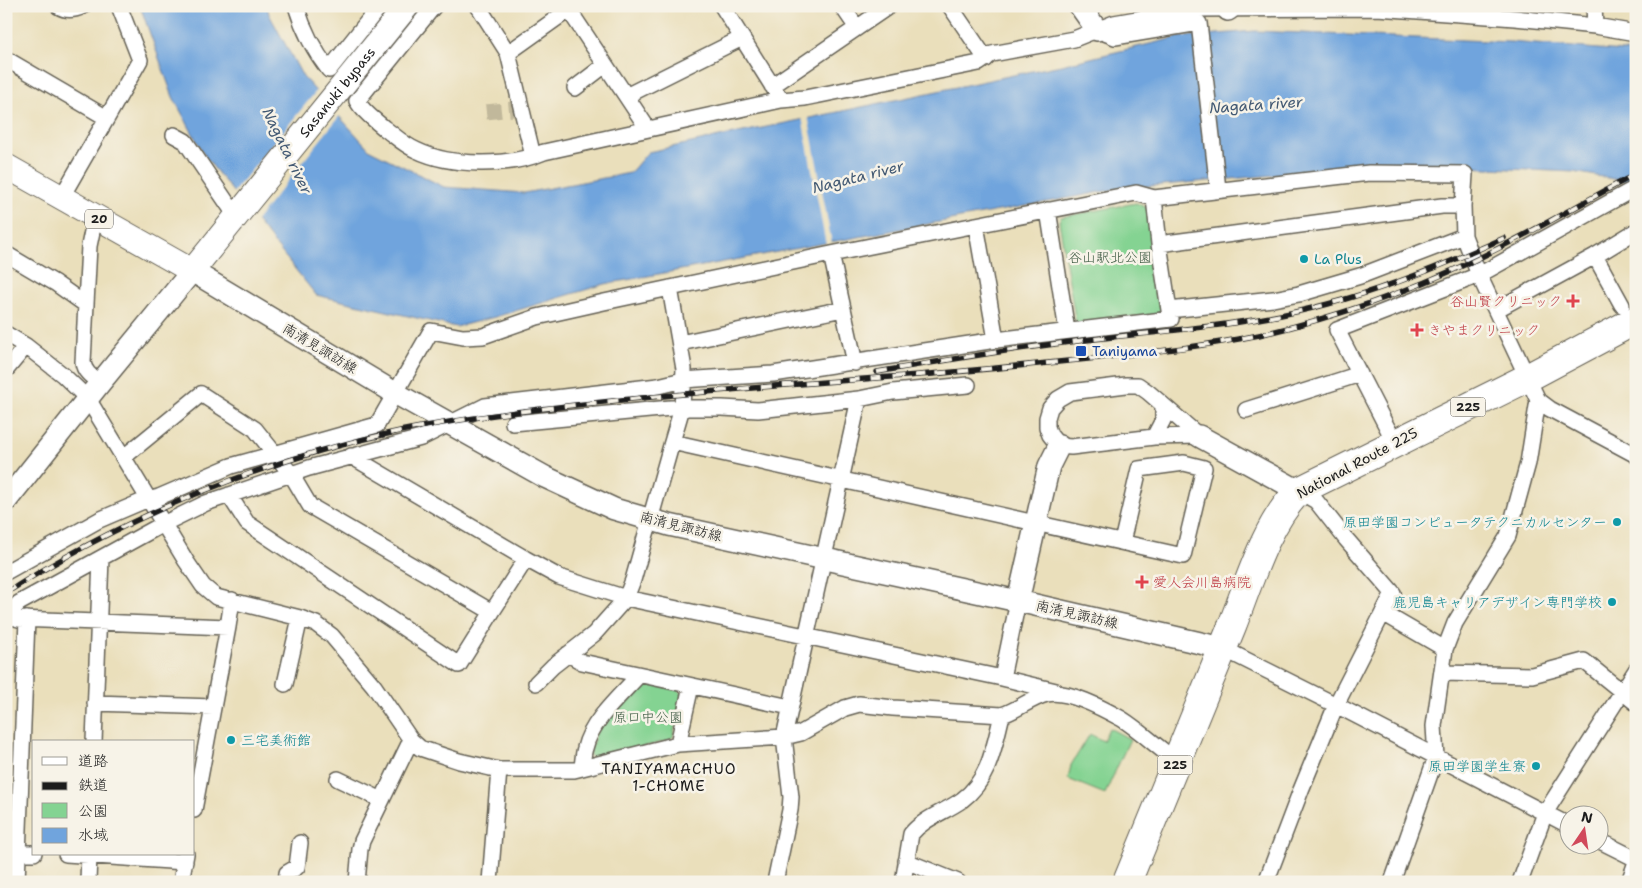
<svg xmlns="http://www.w3.org/2000/svg" width="1642" height="888" viewBox="0 0 1642 888" font-family="'Shantell Sans','Klee One',sans-serif">
  <style>
    .green { fill: #84d392; stroke: #507857 }
    .water { fill: #70a4dd; stroke: #46607c }
    .pier { fill: #eadfbb }
    .lines { fill: none; stroke-linecap: round; stroke-linejoin: round }
    .street-tunnel { stroke: #c1b89b; stroke-width: 15; stroke-dasharray: 15 8; stroke-linecap: butt }
    .street-casing { stroke: #646054; stroke-width: 18 }
    .secondary-casing { stroke: #646054; stroke-width: 24 }
    .primary-casing { stroke: #646054; stroke-width: 26 }
    .highway-casing { stroke: #646054; stroke-width: 30 }
    .street { stroke: #fff; stroke-width: 15 }
    .secondary { stroke: #fff; stroke-width: 21 }
    .primary { stroke: #fff; stroke-width: 24 }
    .highway { stroke: #fff; stroke-width: 28 }
    .rail-casing { stroke: #1c1c1c; stroke-width: 5.5 }
    .rail { stroke: #f7f3e8; stroke-width: 4; stroke-dasharray: 11; stroke-linecap: butt }
    .culture-dot { fill: #0f9aa8; stroke: #f7f3e8; stroke-width: 2 }
    .health-dot { fill: #e0444e; stroke: #f7f3e8; stroke-width: 2 }
    .transit-dot { fill: #1a4fb4; stroke: #f7f3e8; stroke-width: 2 }
    .labels { text-anchor: middle; dominant-baseline: central; stroke-width: 5; stroke-linejoin: round; paint-order: stroke }
    .shield { fill: #f7f3e8; stroke: #5e5c59; stroke-width: 1 }
    .shield-label { font-size: 12px; font-weight: bold; fill: #1c1c1c }
    .street-label { font-size: 14px; fill: #1c1c1c; stroke: #f7f3e8 }
    .park-label { font-size: 14px; fill: #405c45; stroke: #f7f3e8 }
    .culture-label { font-size: 14px; fill: #0d838f; stroke: #f7f3e8; text-anchor: end }
    .health-label { font-size: 14px; fill: #be3a42; stroke: #f7f3e8; text-anchor: start }
    .transit-label { font-size: 14px; fill: #164399; stroke: #f7f3e8; text-anchor: start }
    .water-label { font-size: 15px; font-style: italic; fill: #425973; stroke: #f7f3e8 }
    .neighbourhood-label { font-size: 15px; letter-spacing: 1px; fill: #1c1c1c; stroke: #f7f3e8 }
  </style>
  <rect width="100%" height="100%" fill="#f7f3e8"/>
  <filter id="ink" filterUnits="userSpaceOnUse"><feTurbulence type="fractalNoise" baseFrequency=".02" numOctaves="2"/><feDisplacementMap in="SourceGraphic" scale="10" xChannelSelector="R" yChannelSelector="G"/><feConvolveMatrix kernelMatrix="1 2 1 2 8 2 1 2 1" color-interpolation-filters="sRGB"/></filter>
  <filter id="wash" filterUnits="userSpaceOnUse"><feTurbulence type="fractalNoise" baseFrequency=".0096" numOctaves="4" result="noise"/><feDisplacementMap in="SourceGraphic" scale="20" xChannelSelector="R" yChannelSelector="G"/><feGaussianBlur stdDeviation="1.12" result="paint"/><feColorMatrix in="noise" values="0 0 0 0 0 0 0 0 0 0 0 0 0 0 0 0 0 1.4 0 .05"/><feComposite in="paint" operator="in"/></filter>
  <g filter="url(#wash)">
    <rect width="100%" height="100%" fill="#eadfbb"/>
    <path class="green" d="M1136,203L1148,208L1162,314L1076,324L1059,221L1061,217Z
      M647,683L678,689L682,694L673,737L667,741L594,759L589,754L596,733L606,721L638,685Z
      M1109,728L1130,739L1105,794L1068,779L1071,765L1090,734L1103,741Z"/>
    <path class="water" d="M140,6H267L269,14L303,77L370,150L444,187L524,193L630,173L648,152L1061,65L1179,37L1255,31L1511,42L1636,52V183L1574,172L1400,164L1117,189L605,284L495,317L456,327L316,295L206,158L173,97Z"/>
    <path class="pier" d="M318,89L341,114L255,222L232,194Z
      M808,116L832,244L826,245L802,117Z"/>
  </g>
  <g filter="url(#ink)">
    <g class="lines">
      <path class="street-tunnel" d="M486,112L522,108"/>
      <g class="street-casing">
        <path id="street" d="M58,6C66,11 75,10 83,6
          M296,6C303,29 314,51 329,70L380,6
          M434,6L357,101C363,112 375,120 384,128C394,135 404,145 416,150C451,167 509,167 544,152L781,100L805,98L979,63L992,54L1074,39L1114,23L1194,9L1377,8L1515,18L1595,26L1636,33
          M478,6L508,53L533,156
          M722,6L778,95
          M842,6L857,28
          M950,6L986,59
          M1594,6L1595,26
          M569,10L648,129
          M1097,30L1115,37L1199,23L1218,189
          M508,53L574,6
          M6,59L107,118L61,198
          M772,86L889,6
          M575,88L605,65
          M626,96L742,38
          M107,118L140,60L119,6
          M174,135L185,141L236,216
          M1154,198L1159,244L1169,310L1273,299L1299,294L1360,276L1464,236
          M1048,210L1067,331
          M95,217L89,246L83,362C84,372 92,377 100,383
          M976,225L996,340
          M1159,244L1442,206H1463L1464,236L1479,275L1538,400L1550,409L1636,455
          M6,254L55,283L86,305
          M831,254L855,363
          M1595,256L1622,305
          M670,288L684,369L682,408L672,442
          M1496,310L1595,256L1636,231
          M6,334L26,346L63,375L88,399L186,561L203,586L216,597L300,618L316,624L332,636L374,686L411,740L420,748L459,761L499,770H574L678,744L784,737L801,733L845,708L859,704L893,708L1002,715C1018,710 1031,698 1047,694C1067,689 1104,709 1122,719C1141,731 1158,748 1177,761
          M680,343L843,309
          M6,370L26,346
          M1126,385H1138L1148,392L1199,436L1154,437L1071,447L1059,446L1050,435L1047,427V418L1050,408L1058,399L1070,392Z
          M1246,410L1360,374
          M513,423L671,408H722L758,410L859,399L893,392L968,385
          M1154,437L1163,420V406
          M1395,443L1337,330L1479,275L1630,191H1636
          M351,456L526,559L559,577L626,598L1002,678L1018,601
          M124,457L201,394L255,429L291,474L310,506L492,612L526,559
          M229,495L247,523L459,665L492,612
          M6,572L99,520L141,502L159,497L231,466L377,425L431,331L463,337L483,336L537,317L604,302L831,254L1136,193L1154,198L1369,173L1465,174L1463,206
          M1383,613L1445,649
          M9,619L13,609L19,603L163,524L206,503L309,468L421,438L485,406L658,386L683,380L773,374L996,340L1171,319L1169,310
          M18,619L228,627
          M1222,648L1336,705L1570,826
          M568,654L582,662L790,707
          M1442,673L1532,675L1584,661L1636,703
          M1002,678L1056,691
          M536,683L553,666L594,634L626,598L633,580L672,442L1183,556L1204,468L1184,463L1139,469L1122,542
          M285,684L300,618
          M95,703L213,707
          M94,742L101,558
          M678,744L691,686
          M582,767C583,761 583,754 585,748C591,721 621,695 639,675
          M338,779L382,800
          M194,810L228,627L232,600
          M1600,841L1636,859
          M6,852L34,853
          M66,854L185,862
          M906,861L958,882
          M17,882L27,619
          M88,882L89,854
          M181,882L186,854
          M286,882L287,873L297,867L300,843
          M357,882L360,849L362,841L411,740
          M490,882L499,770
          M775,882L790,810L791,797L784,737L859,399
          M903,882L911,834C924,818 945,812 962,800C990,779 994,746 1002,715
          M1266,882L1301,790L1336,705L1393,593L1346,539L1316,501L1299,491
          M1392,882L1436,757L1434,726L1445,649L1455,623L1508,536L1528,463L1538,400
          M1520,882L1545,813L1636,670
          M1629,882L1636,862"/>
      </g>
      <g class="secondary-casing">
        <path id="secondary" d="M1080,6L1097,30
          M1228,10L1233,6
          M1199,436L1299,491
          M6,501L100,383L192,271L395,393L545,477L614,509L669,525L1018,601L1222,648
          M1018,601L1049,466L1059,446"/>
      </g>
      <g class="primary-casing">
        <g id="primary">
          <path id="s1" d="M6,166L192,271L407,6"/>
        </g>
      </g>
      <g class="highway-casing">
        <path id="highway" d="M1127,882C1162,796 1198,711 1232,626C1249,583 1266,523 1299,491L1527,378L1636,320"/>
      </g>
      <use href="#street" class="street"/>
      <use href="#secondary" class="secondary"/>
      <use href="#primary" class="primary"/>
      <use href="#highway" class="highway"/>
      <g class="rail-casing">
        <path id="rail" d="M877,372C941,361 1005,350 1070,342C1156,331 1244,327 1328,304C1388,288 1447,264 1504,238
          M6,593C125,516 262,460 400,431C473,416 547,408 621,400C720,390 820,382 919,375C979,370 1039,364 1098,358C1153,352 1206,346 1259,335C1334,318 1408,292 1477,259C1531,233 1583,202 1636,174"/>
      </g>
      <use href="#rail" class="rail"/>
    </g>
  </g>
  <g class="culture-dot">
    <circle cx="1304" cy="259" r="5"/>
    <circle cx="1617" cy="522" r="5"/>
    <circle cx="1612" cy="602" r="5"/>
    <circle cx="231" cy="740" r="5"/>
    <circle cx="1536" cy="766" r="5"/>
  </g>
  <g class="health-dot">
    <path d="M1570.5 293.5h5v5h5v5h-5v5h-5v-5h-5v-5h5z"/>
    <path d="M1414.5 322.5h5v5h5v5h-5v5h-5v-5h-5v-5h5z"/>
    <path d="M1139.5 574.5h5v5h5v5h-5v5h-5v-5h-5v-5h5z"/>
  </g>
  <rect class="transit-dot" x="1075" y="345" width="12" height="12" rx="2.5"/>
  <g class="labels">
    <g class="shield">
      <rect x="85" y="209.5" width="28" height="19" rx="4"/>
      <rect x="1450.5" y="397.5" width="35" height="19" rx="4"/>
      <rect x="1157.5" y="755.5" width="35" height="19" rx="4"/>
    </g>
    <g class="shield-label">
      <text x="99" y="219">20</text>
      <text x="1468" y="407">225</text>
      <text x="1175" y="765">225</text>
    </g>
    <g class="street-label">
      <text stroke="none"><textPath href="#s1" startOffset="444">Sasanuki bypass</textPath></text>
      <text transform="translate(320 348) rotate(31)">南清見諏訪線</text>
      <text transform="translate(1357 463) rotate(-28)">National Route 225</text>
      <text transform="translate(681 526) rotate(14)">南清見諏訪線</text>
      <text transform="translate(1077 614) rotate(13)">南清見諏訪線</text>
    </g>
    <g class="park-label">
      <text x="1110" y="257">谷山駅北公園</text>
      <text x="648" y="717">原口中公園</text>
    </g>
    <g class="culture-label">
      <text x="1314" y="259" text-anchor="start">La Plus</text>
      <text x="1607" y="522">原田学園コンピュータテクニカルセンター</text>
      <text x="1602" y="602">鹿児島キャリアデザイン専門学校</text>
      <text x="241" y="740" text-anchor="start">三宅美術館</text>
      <text x="1526" y="766">原田学園学生寮</text>
    </g>
    <g class="health-label">
      <text x="1562" y="301" text-anchor="end">谷山賢クリニック</text>
      <text x="1428" y="330">きやまクリニック</text>
      <text x="1153" y="582">愛人会川島病院</text>
    </g>
    <g class="transit-label">
      <text x="1092" y="351">Taniyama</text>
    </g>
    <g class="water-label">
      <text transform="translate(1256 105) rotate(-4)">Nagata river</text>
      <text transform="translate(287 151) rotate(64)">Nagata river</text>
      <text transform="translate(858 177) rotate(-14)">Nagata river</text>
    </g>
    <g class="neighbourhood-label">
      <text x="669" y="769">TANIYAMACHUO<tspan x="669" dy="17">1-CHOME</tspan></text>
    </g>
  </g>
  <rect width="1642" height="888" fill="none" stroke="#f7f3e8" stroke-width="25"/>
  <rect x="32" y="740" width="162" height="115" fill="#f7f3e8" stroke="#9f9d96"/>
  <rect x="42" y="757" width="25" height="8" fill="#ffffff" stroke="#9f9d96"/>
  <text x="78" y="766" font-size="15" fill="#1c1c1c">道路</text>
  <rect x="42" y="782" width="25" height="8" fill="#1c1c1c" stroke="#9f9d96"/>
  <text x="78" y="790" font-size="15" fill="#1c1c1c">鉄道</text>
  <rect x="42" y="803" width="25" height="15" fill="#84d392" stroke="#9f9d96"/>
  <text x="78" y="816" font-size="15" fill="#1c1c1c">公園</text>
  <rect x="42" y="828" width="25" height="15" fill="#70a4dd" stroke="#9f9d96"/>
  <text x="78" y="840" font-size="15" fill="#1c1c1c">水域</text>
  <g transform="translate(1584 830) rotate(13)"><circle r="24" fill="#f7f3e8" stroke="#9f9d96"/>
  <path d="M0-4L9 19L0 12L-9 19Z" fill="#d1495b"/>
  <text y="-8" font-size="14" font-weight="bold" text-anchor="middle" fill="#1c1c1c">N</text>
  </g>
</svg>
